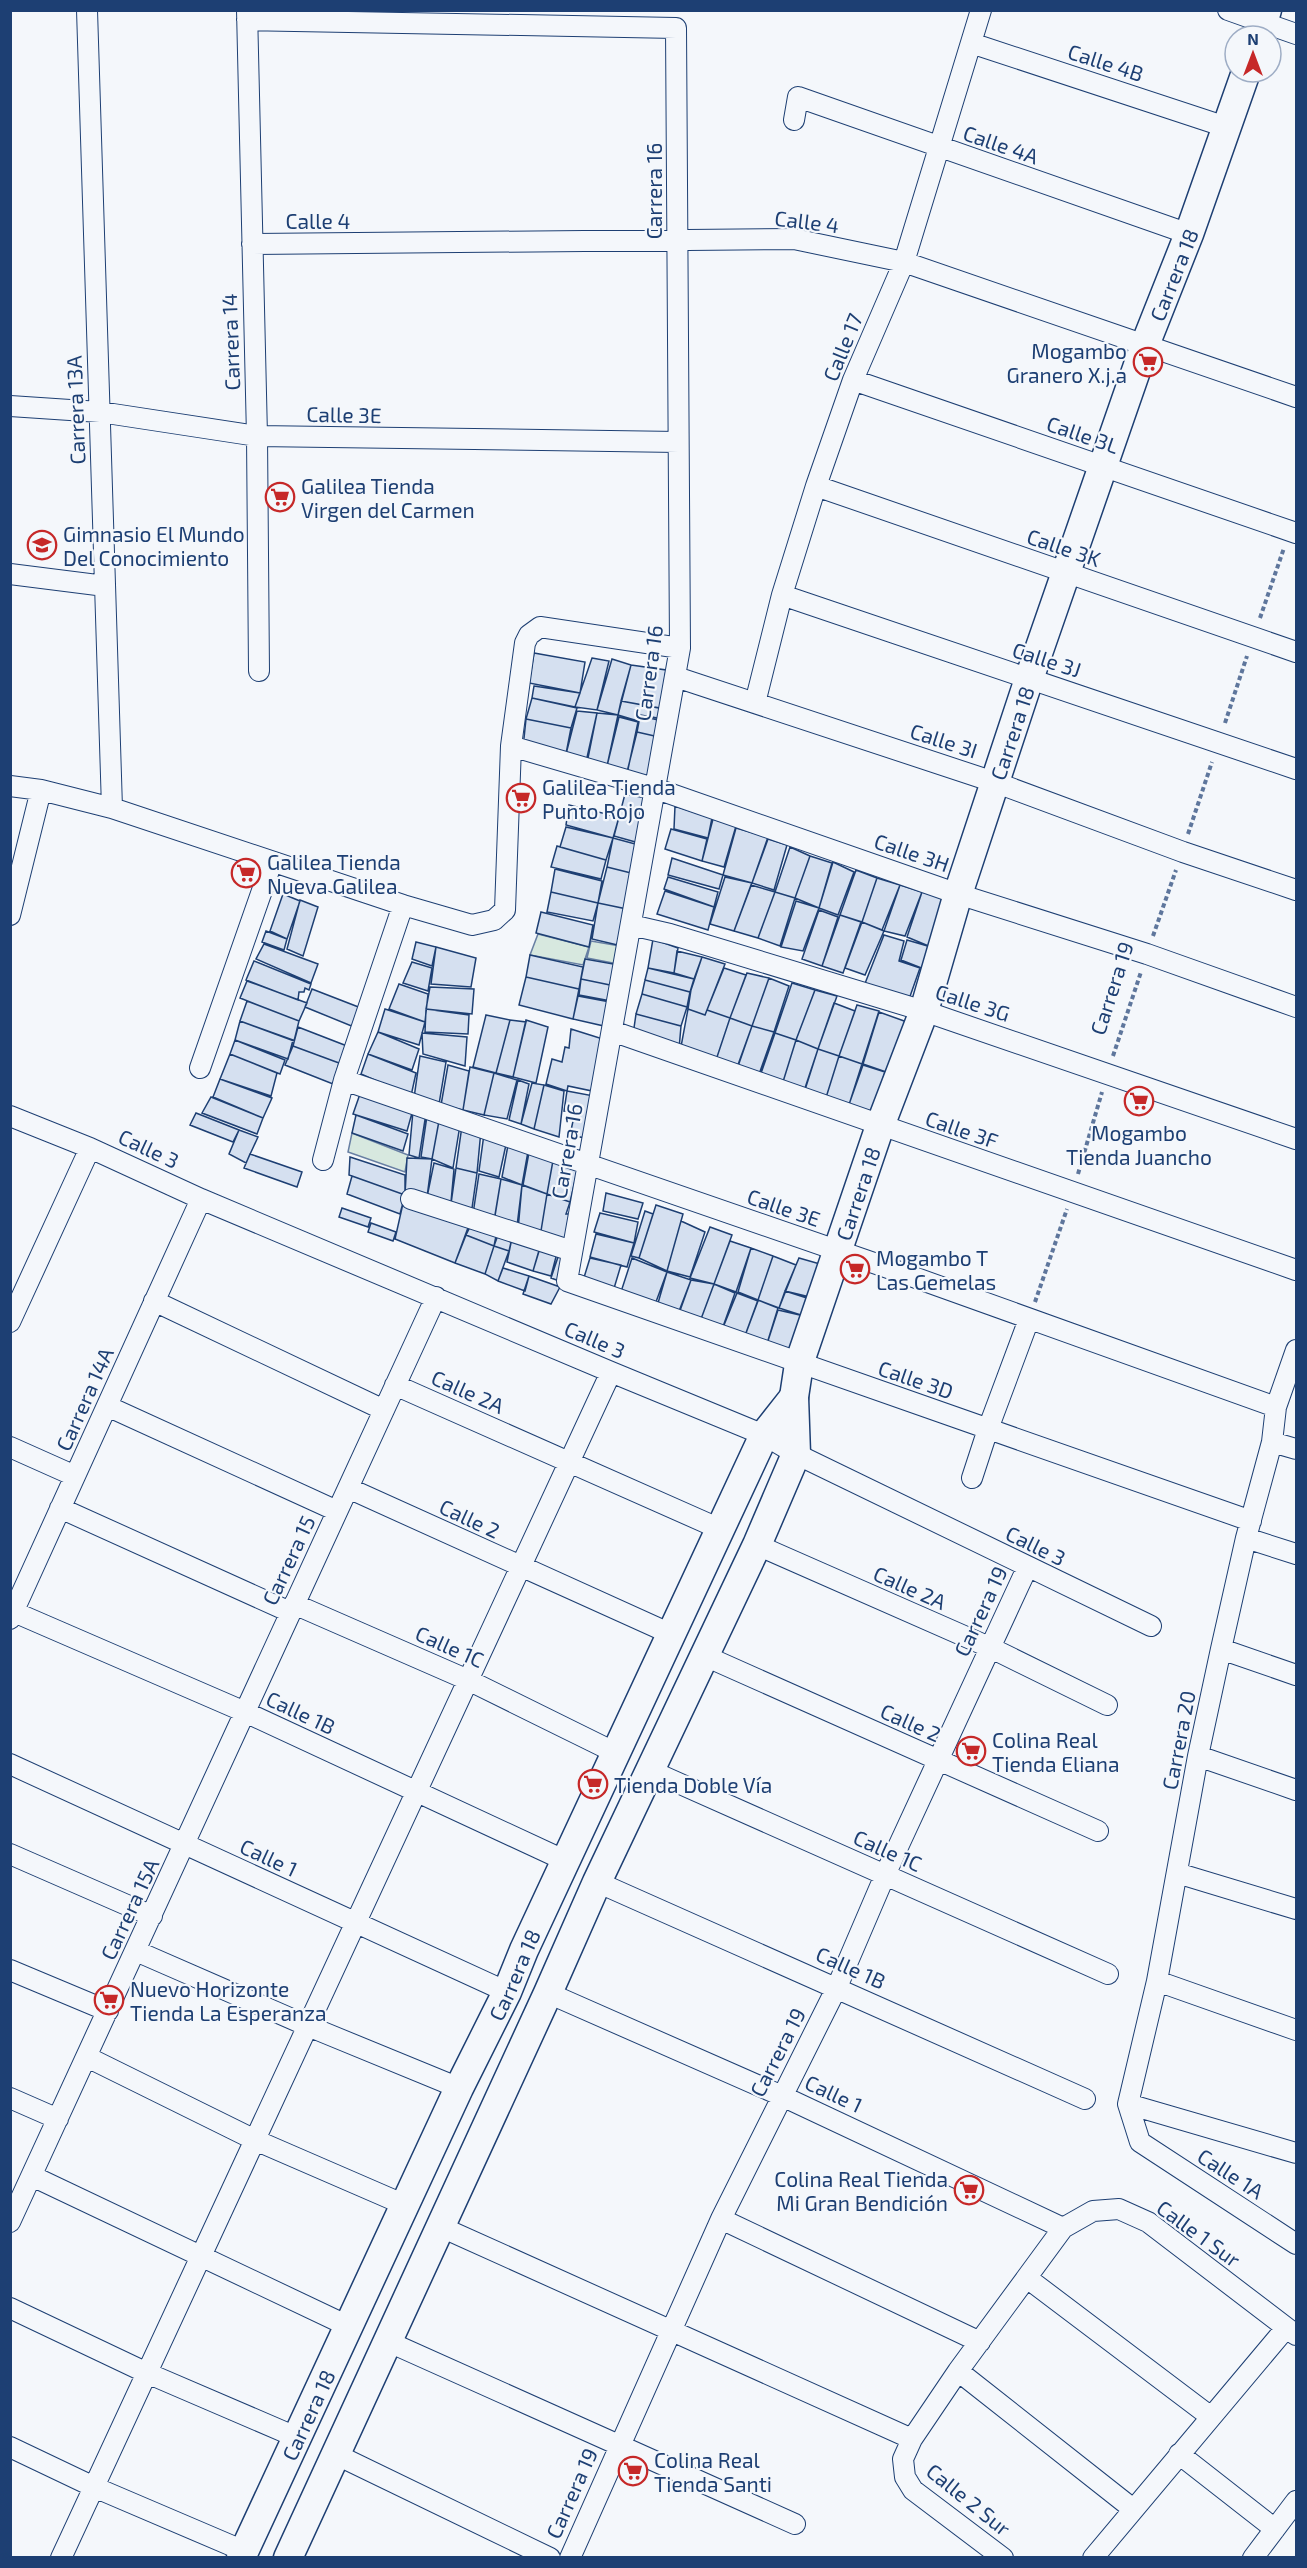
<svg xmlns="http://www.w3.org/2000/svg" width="1307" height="2568" viewBox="0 0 1307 2568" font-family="'Exo 2',sans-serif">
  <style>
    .green { fill: #d7e8df; stroke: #687fa3; stroke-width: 1.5 }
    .building { fill: #d5e0f0; stroke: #1d3f73; stroke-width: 1.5 }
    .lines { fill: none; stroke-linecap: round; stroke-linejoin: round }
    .street-casing { stroke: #1d3f73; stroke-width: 22 }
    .secondary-casing { stroke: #1d3f73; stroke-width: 31 }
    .path { stroke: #5e769c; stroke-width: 4; stroke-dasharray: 4.5 3; stroke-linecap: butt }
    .street { stroke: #f4f7fb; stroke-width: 20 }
    .secondary { stroke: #f4f7fb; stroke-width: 28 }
    .labels { text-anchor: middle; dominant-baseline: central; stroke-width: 4.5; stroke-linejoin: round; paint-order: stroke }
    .street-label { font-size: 21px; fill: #1d3f73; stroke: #f4f7fb }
    .poi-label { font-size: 21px; fill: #1d3f73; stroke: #f4f7fb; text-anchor: start }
  </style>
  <rect width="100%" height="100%" fill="#f4f7fb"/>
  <path class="green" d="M538,934L589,947L583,965L530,955Z
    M591,941L620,946L618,964L587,958Z
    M352,1133L408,1155L405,1172L348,1152Z"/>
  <path class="building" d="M534,653L585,662L580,693L529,683Z
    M592,658L609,661L597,710L575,707Z
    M612,659L631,665L618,715L597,710Z
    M631,665L666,670L660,708L621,701Z
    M534,686L580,693L575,707L532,698Z
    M532,698L577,708L571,728L526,719Z
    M621,701L664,709L663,719L641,715L638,721L618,715Z
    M577,711L597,713L586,762L565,758Z
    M597,713L618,715L607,766L587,763Z
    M640,716L663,721L659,737L637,732Z
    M619,717L638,722L627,774L607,766Z
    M526,719L571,728L565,759L523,748Z
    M637,732L659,737L650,781L626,776Z
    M625,794L646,798L639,843L614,836Z
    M569,805L619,817L613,838L566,825Z
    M675,806L712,818L708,838L674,829Z
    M713,819L736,826L724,867L702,861Z
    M566,827L613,838L606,860L560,847Z
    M736,828L768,837L752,883L723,875Z
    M671,829L707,839L702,861L665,849Z
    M613,838L639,845L635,874L607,867Z
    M768,839L787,845L774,890L752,883Z
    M557,846L606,860L601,879L551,867Z
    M790,847L810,856L795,898L775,892Z
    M810,856L832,863L819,908L795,898Z
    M672,858L723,875L719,889L668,875Z
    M833,862L854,872L838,915L819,908Z
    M607,867L635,874L627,909L598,903Z
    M555,869L602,881L598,903L551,892Z
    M856,870L877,878L862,922L840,915Z
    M668,877L718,892L714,907L664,889Z
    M725,877L752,883L734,931L710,924Z
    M877,878L900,885L882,930L862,922Z
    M751,885L775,892L758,938L734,931Z
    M900,885L922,892L905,936L884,931Z
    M665,891L714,907L708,930L657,914Z
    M551,892L598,903L593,921L547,912Z
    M775,892L795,898L780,946L758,938Z
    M922,892L944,898L931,947L907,937Z
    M283,894L300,901L287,939L270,931Z
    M300,900L318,907L303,956L287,949Z
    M796,901L819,908L803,951L781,947Z
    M598,903L627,909L626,947L592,939Z
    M819,910L838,917L822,966L802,959Z
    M541,912L593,925L589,947L536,933Z
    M840,915L861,922L843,973L822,966Z
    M862,922L884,931L865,975L845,968Z
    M266,931L287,939L284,950L262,942Z
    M884,935L904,941L899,961L920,968L908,1002L864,986Z
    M653,939L678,948L674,973L648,968Z
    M907,940L931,947L924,969L901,960Z
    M416,942L436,947L432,966L412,959Z
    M264,944L318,964L311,983L256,959Z
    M436,947L476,958L471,987L431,984Z
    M677,951L702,957L694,979L674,973Z
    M530,955L583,967L579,989L526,977Z
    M702,957L725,964L705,1015L688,1009L691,990Z
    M585,959L619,965L615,986L581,979Z
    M254,961L311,984L309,990L305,988L304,992H299L298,1000L246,980Z
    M412,962L432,968L428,991L403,983Z
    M648,968L694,979L690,992L645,980Z
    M724,968L746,975L730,1018L707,1010Z
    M747,973L769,978L752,1026L730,1018Z
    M526,977L579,989L573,1019L519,1005Z
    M769,978L789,986L774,1032L752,1026Z
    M581,979L615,986L611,1001L579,995Z
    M645,980L690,992L687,1007L642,994Z
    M247,981L307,1003L299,1021L240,998Z
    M792,983L815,990L796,1040L775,1033Z
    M399,984L428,994L425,1022L389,1009Z
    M430,987L474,989L472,1014L426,1009Z
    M312,989L361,1008L354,1027L305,1007Z
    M815,990L837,996L818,1049L796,1040Z
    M642,994L687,1007L681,1026L636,1014Z
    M578,996L610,1002L604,1026L573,1019Z
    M247,1001L299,1021L294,1041L240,1021Z
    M834,1003L855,1011L839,1056L818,1049Z
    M857,1005L879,1011L862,1064L839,1056Z
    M385,1009L425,1022L419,1045L378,1032Z
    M426,1009L469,1015L468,1034L425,1032Z
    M688,1009L705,1015L707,1010L730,1018L714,1066L680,1052Z
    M879,1012L907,1022L889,1073L863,1064Z
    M636,1014L681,1026L679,1049L633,1035Z
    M486,1015L510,1020L496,1073L473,1067Z
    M730,1018L752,1026L735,1073L714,1066Z
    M510,1020L526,1022L513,1077L496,1073Z
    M526,1020L548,1027L536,1083L513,1077Z
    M240,1021L293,1040L288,1059L235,1040Z
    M752,1026L774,1032L757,1080L736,1072Z
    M298,1027L347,1046L339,1063L293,1046Z
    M571,1029L606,1040L597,1092L568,1086L567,1091L546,1084L552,1059L562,1062L565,1047L569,1048Z
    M378,1032L419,1049L412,1070L368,1054Z
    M422,1033L467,1037L465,1066L423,1054Z
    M775,1033L796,1040L782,1085L759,1079Z
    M235,1040L285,1060L280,1074L230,1054Z
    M796,1040L818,1049L803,1094L782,1085Z
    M293,1046L339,1063L333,1084L285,1065Z
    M818,1049L839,1056L824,1104L803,1096Z
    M230,1054L277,1073L271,1096L220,1079Z
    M368,1054L416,1073L411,1096L361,1074Z
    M420,1056L446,1062L439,1104L414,1098Z
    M839,1056L862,1064L847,1111L824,1104Z
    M448,1065L469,1071L463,1110L441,1105Z
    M863,1065L885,1072L871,1118L847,1110Z
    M470,1067L494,1073L484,1115L463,1110Z
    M494,1073L517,1080L507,1119L484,1115Z
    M220,1079L272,1098L263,1118L213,1097Z
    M518,1080L529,1084L521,1124L509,1120Z
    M532,1083L544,1085L534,1129L521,1124Z
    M544,1085L564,1091L559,1137L534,1129Z
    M567,1091L594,1096L585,1138L570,1135L575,1112L564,1111Z
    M360,1094L412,1113L407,1131L353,1114Z
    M211,1097L263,1118L257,1134L202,1113Z
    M413,1111L426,1113L419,1158L409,1155Z
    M196,1113L239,1130L233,1142L190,1125Z
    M356,1115L408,1134L403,1151L352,1133Z
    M427,1116L439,1121L432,1159L421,1157Z
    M439,1121L460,1125L453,1168L432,1159Z
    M462,1126L481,1130L477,1173L456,1168Z
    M239,1130L258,1137L246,1163L229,1154Z
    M484,1134L507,1140L499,1177L479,1171Z
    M509,1140L529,1146L522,1185L502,1177Z
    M530,1147L554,1155L547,1194L523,1185Z
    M250,1154L302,1172L297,1187L244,1168Z
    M554,1155L579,1164L570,1202L547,1194Z
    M350,1157L405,1175V1195L349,1175Z
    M407,1158L432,1159L427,1197L405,1195Z
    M434,1163L454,1169L451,1202L427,1197Z
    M456,1168L477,1173L471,1215L450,1211Z
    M479,1174L501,1179L495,1216L473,1214Z
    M352,1176L405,1195L400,1214L347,1194Z
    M501,1179L522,1185L517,1226L494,1221Z
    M522,1185L547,1194L540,1237L518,1230Z
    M606,1193L643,1203L638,1219L603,1211Z
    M547,1194L570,1202L566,1214H575L567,1245L540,1237Z
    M404,1199L469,1225L455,1263L395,1239Z
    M656,1205L683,1214L667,1271L639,1258Z
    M342,1208L371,1218L368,1227L339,1217Z
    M645,1211L653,1214L639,1258L631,1256Z
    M600,1213L638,1222L634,1243L594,1232Z
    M681,1221L705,1232L690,1277L667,1271Z
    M371,1223L396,1232L393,1241L368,1232Z
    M471,1225L496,1236L494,1246L466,1235Z
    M710,1227L732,1235L714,1284L690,1278Z
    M596,1234L634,1243L627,1267L590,1257Z
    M466,1235L494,1246L485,1274L455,1263Z
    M498,1235L512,1238L509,1251L494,1246Z
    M512,1238L540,1248L533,1271L507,1262Z
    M730,1241L751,1248L736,1292L714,1284Z
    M494,1246L509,1251L498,1281L485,1274Z
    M540,1247L557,1253L551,1276L533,1271Z
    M751,1248L773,1256L758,1300L738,1292Z
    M559,1254L568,1256L562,1282L551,1278Z
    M773,1256L796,1265L779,1308L758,1300Z
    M590,1258L621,1265L612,1295L582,1284Z
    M632,1258L667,1272L653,1310L619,1298Z
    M799,1258L820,1264L810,1297L785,1291Z
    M503,1268L529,1276L525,1291L498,1281Z
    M667,1272L691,1280L676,1319L656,1310Z
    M529,1276L560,1287L551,1304L523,1294Z
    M691,1280L714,1284L698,1327L677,1319Z
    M714,1284L735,1293L720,1335L698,1327Z
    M785,1291L810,1299L804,1316L779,1308Z
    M737,1293L758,1301L743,1341L720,1335Z
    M758,1300L778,1308L765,1350L743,1341Z
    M778,1310L804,1316L792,1359L765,1350Z"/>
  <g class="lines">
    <g class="street-casing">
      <path id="street" d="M87,10L112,808
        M247,10L257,436L259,671
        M1228,10L1296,34
        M247,20L676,28L680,648L567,1281L1251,1521
        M971,43L1226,127
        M794,120L798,97L1189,234
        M252,244L794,239L904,262L1296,397
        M853,380L1296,533
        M10,406L100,412L257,436L678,442
        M816,486L1296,652
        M10,574L105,586
        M782,595L1296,769
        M676,677L997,783L1183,852L1296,890
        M755,703L782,595L816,486L853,380L904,262L981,10
        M511,746L654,788L958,894L1147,954L1296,1007
        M10,786L41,790L112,808L403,905L472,925L494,920L505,910L511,746L525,643L529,635L540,627L680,648
        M10,915L41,790
        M631,925L670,934L924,1011L1296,1139
        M612,1031L1296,1270
        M200,1068L272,862
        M344,1080L894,1270L1276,1407
        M10,1116L90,1148L201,1199L611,1372L764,1435L796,1454L1151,1626
        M323,1160L344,1080L403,905
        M411,1199L572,1251
        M154,1301L384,1410
        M10,1322L90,1148
        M1296,1350L1276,1407L1272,1442L1246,1538L1221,1649L1198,1756L1157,1981L1128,2104L1140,2142L1296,2244
        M395,1385L720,1529
        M107,1406L337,1511
        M1272,1442L1296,1449
        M10,1447L75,1476
        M972,1478L988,1429L1029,1319
        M348,1488L671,1634
        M60,1508L290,1612
        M1246,1538L1296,1554
        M757,1545L989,1647L1107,1705
        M294,1604L468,1680L616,1753
        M14,1612L245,1712L566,1861
        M10,1619L201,1199
        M1221,1649L1296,1675
        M705,1656L1098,1831
        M1198,1756L1296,1790
        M10,1764L507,1992
        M649,1770L1108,1974
        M10,1854L152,1916
        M1177,1873L1296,1909
        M597,1882L1085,2099
        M136,1951L308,2026L459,2088
        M10,1970L108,2011
        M1157,1981L1296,2030
        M548,1993L782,2096L1063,2228
        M87,2057L255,2140L405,2205
        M10,2098L58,2119
        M1128,2104L1296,2153
        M32,2176L348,2326
        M721,2219L980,2342
        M10,2222L436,1297
        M441,2227L912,2439
        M1027,2278L1211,2417
        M10,2308L147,2373L296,2437
        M389,2342L795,2524
        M958,2371L1133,2509
        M10,2447L94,2487L244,2551
        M335,2454L550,2558
        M1179,2454L1275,2529
        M61,2558L611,1372
        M570,2558L721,2219L837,1987L885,1875L1027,1568
        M1003,2558L913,2490L905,2477L903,2459L912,2439L958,2371L1063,2228L1093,2211L1119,2209L1148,2222L1296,2335
        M1093,2558L1286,2328
        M1253,2558L1296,2501"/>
    </g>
    <g class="secondary-casing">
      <g id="secondary">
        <path d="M1259,36L1267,10"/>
        <path id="s1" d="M241,2558L459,2088L507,1992L524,1950L764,1435L794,1397"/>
        <path id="s2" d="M288,2558L548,1993L597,1882L757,1545L796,1454L794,1397L799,1364L880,1126L924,1011L958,894L1029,679L1145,345L1189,234L1246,72"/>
      </g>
    </g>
    <path class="path" d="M1260,618L1284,548
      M1225,723L1247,656
      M1188,834L1212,762
      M1153,936L1176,870
      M1113,1056L1141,972
      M1078,1174L1102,1092
      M1035,1302L1067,1209"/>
    <use href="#street" class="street"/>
    <use href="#secondary" class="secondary"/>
  </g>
  <defs>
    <g id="supermarket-ring" transform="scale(1.5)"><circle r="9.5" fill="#f4f7fb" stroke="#c62828" stroke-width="1.5"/><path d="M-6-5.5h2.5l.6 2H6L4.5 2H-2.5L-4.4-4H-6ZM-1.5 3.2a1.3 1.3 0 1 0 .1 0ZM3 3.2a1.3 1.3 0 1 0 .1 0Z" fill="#c62828"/></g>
    <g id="school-ring" transform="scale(1.5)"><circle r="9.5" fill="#f4f7fb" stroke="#c62828" stroke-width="1.5"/><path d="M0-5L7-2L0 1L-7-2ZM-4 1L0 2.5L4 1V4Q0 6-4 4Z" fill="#c62828"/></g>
  </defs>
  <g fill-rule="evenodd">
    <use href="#supermarket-ring" x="1148" y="362"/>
    <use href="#supermarket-ring" x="280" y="497"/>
    <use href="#school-ring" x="42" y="545"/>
    <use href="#supermarket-ring" x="521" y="798"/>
    <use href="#supermarket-ring" x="246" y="873"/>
    <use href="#supermarket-ring" x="1139" y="1101"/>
    <use href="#supermarket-ring" x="855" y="1269"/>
    <use href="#supermarket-ring" x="971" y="1751"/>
    <use href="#supermarket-ring" x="593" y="1784"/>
    <use href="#supermarket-ring" x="109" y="2000"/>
    <use href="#supermarket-ring" x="969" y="2190"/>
    <use href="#supermarket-ring" x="633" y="2471"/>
  </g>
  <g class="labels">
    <g class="street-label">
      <text transform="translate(1106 62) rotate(18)">Calle 4B</text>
      <text transform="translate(1001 144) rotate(19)">Calle 4A</text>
      <text transform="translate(653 191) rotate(-90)">Carrera 16</text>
      <text x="318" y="220">Calle 4</text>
      <text transform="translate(807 221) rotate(7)">Calle 4</text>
      <text stroke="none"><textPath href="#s2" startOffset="2458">Carrera 18</textPath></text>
      <text transform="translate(230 342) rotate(-92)">Carrera 14</text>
      <text transform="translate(842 347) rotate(-68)">Calle 17</text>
      <text transform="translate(75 410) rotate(-92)">Carrera 13A</text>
      <text transform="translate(344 414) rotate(1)">Calle 3E</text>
      <text transform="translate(1083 434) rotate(19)">Calle 3L</text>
      <text transform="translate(1064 547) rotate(19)">Calle 3K</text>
      <text transform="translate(1047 659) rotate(18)">Calle 3J</text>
      <text transform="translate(648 673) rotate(-82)">Carrera 16</text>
      <text stroke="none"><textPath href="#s2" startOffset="1972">Carrera 18</textPath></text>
      <text transform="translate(944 740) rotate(18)">Calle 3I</text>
      <text transform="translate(912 852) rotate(19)">Calle 3H</text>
      <text transform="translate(1111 988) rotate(-72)">Carrera 19</text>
      <text transform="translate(973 1002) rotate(18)">Calle 3G</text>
      <text transform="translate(962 1129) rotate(19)">Calle 3F</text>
      <text transform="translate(149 1148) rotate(25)">Calle 3</text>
      <text transform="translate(566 1151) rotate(-80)">Carrera 16</text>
      <text stroke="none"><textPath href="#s2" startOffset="1486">Carrera 18</textPath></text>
      <text transform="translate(784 1207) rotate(19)">Calle 3E</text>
      <text transform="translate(595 1339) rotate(23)">Calle 3</text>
      <text transform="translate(916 1379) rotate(19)">Calle 3D</text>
      <text transform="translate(468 1391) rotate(24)">Calle 2A</text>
      <text transform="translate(84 1399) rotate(-66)">Carrera 14A</text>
      <text transform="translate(470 1518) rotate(25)">Calle 2</text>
      <text transform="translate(1036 1545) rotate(26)">Calle 3</text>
      <text transform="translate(288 1560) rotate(-65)">Carrera 15</text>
      <text transform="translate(910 1587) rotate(24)">Calle 2A</text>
      <text transform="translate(980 1611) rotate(-65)">Carrera 19</text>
      <text transform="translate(450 1646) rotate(24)">Calle 1C</text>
      <text transform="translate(301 1712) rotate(25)">Calle 1B</text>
      <text transform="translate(911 1722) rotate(24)">Calle 2</text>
      <text transform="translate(1178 1740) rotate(-79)">Carrera 20</text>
      <text transform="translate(888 1850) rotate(24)">Calle 1C</text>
      <text transform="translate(269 1857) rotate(25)">Calle 1</text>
      <text transform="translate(129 1909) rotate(-65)">Carrera 15A</text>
      <text transform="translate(851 1967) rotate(24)">Calle 1B</text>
      <text stroke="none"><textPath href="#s1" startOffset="644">Carrera 18</textPath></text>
      <text transform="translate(777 2052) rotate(-63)">Carrera 19</text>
      <text transform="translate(834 2093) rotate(25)">Calle 1</text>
      <text transform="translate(1231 2173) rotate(33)">Calle 1A</text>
      <text transform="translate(1199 2233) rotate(36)">Calle 1 Sur</text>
      <text stroke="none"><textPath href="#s1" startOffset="158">Carrera 18</textPath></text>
      <text transform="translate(571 2493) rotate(-66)">Carrera 19</text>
      <text transform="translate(969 2499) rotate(39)">Calle 2 Sur</text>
    </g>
    <g class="poi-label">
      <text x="1127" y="350" text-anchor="end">Mogambo<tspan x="1127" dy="24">Granero X.j.a</tspan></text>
      <text x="301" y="485">Galilea Tienda<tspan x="301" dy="24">Virgen del Carmen</tspan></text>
      <text x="63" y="533">Gimnasio El Mundo<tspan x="63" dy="24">Del Conocimiento</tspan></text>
      <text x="542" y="786">Galilea Tienda<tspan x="542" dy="24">Punto Rojo</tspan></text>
      <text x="267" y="861">Galilea Tienda<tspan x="267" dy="24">Nueva Galilea</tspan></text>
      <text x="1139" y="1132" text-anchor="middle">Mogambo<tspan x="1139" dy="24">Tienda Juancho</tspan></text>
      <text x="876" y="1257">Mogambo T<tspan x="876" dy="24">Las Gemelas</tspan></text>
      <text x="992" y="1739">Colina Real<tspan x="992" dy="24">Tienda Eliana</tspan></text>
      <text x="614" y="1784">Tienda Doble Vía</text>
      <text x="130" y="1988">Nuevo Horizonte<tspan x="130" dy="24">Tienda La Esperanza</tspan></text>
      <text x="948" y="2178" text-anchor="end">Colina Real Tienda<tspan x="948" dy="24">Mi Gran Bendición</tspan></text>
      <text x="654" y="2459">Colina Real<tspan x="654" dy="24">Tienda Santi</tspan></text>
    </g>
  </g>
  <rect width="1307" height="2568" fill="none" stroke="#1d3f73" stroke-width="24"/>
  <g transform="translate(1253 54)"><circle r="28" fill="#f4f7fb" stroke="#9eadc5" stroke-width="1.5"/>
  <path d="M0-4.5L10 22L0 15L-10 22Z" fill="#c62828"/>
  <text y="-9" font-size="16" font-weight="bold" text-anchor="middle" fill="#1d3f73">N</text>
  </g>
</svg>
